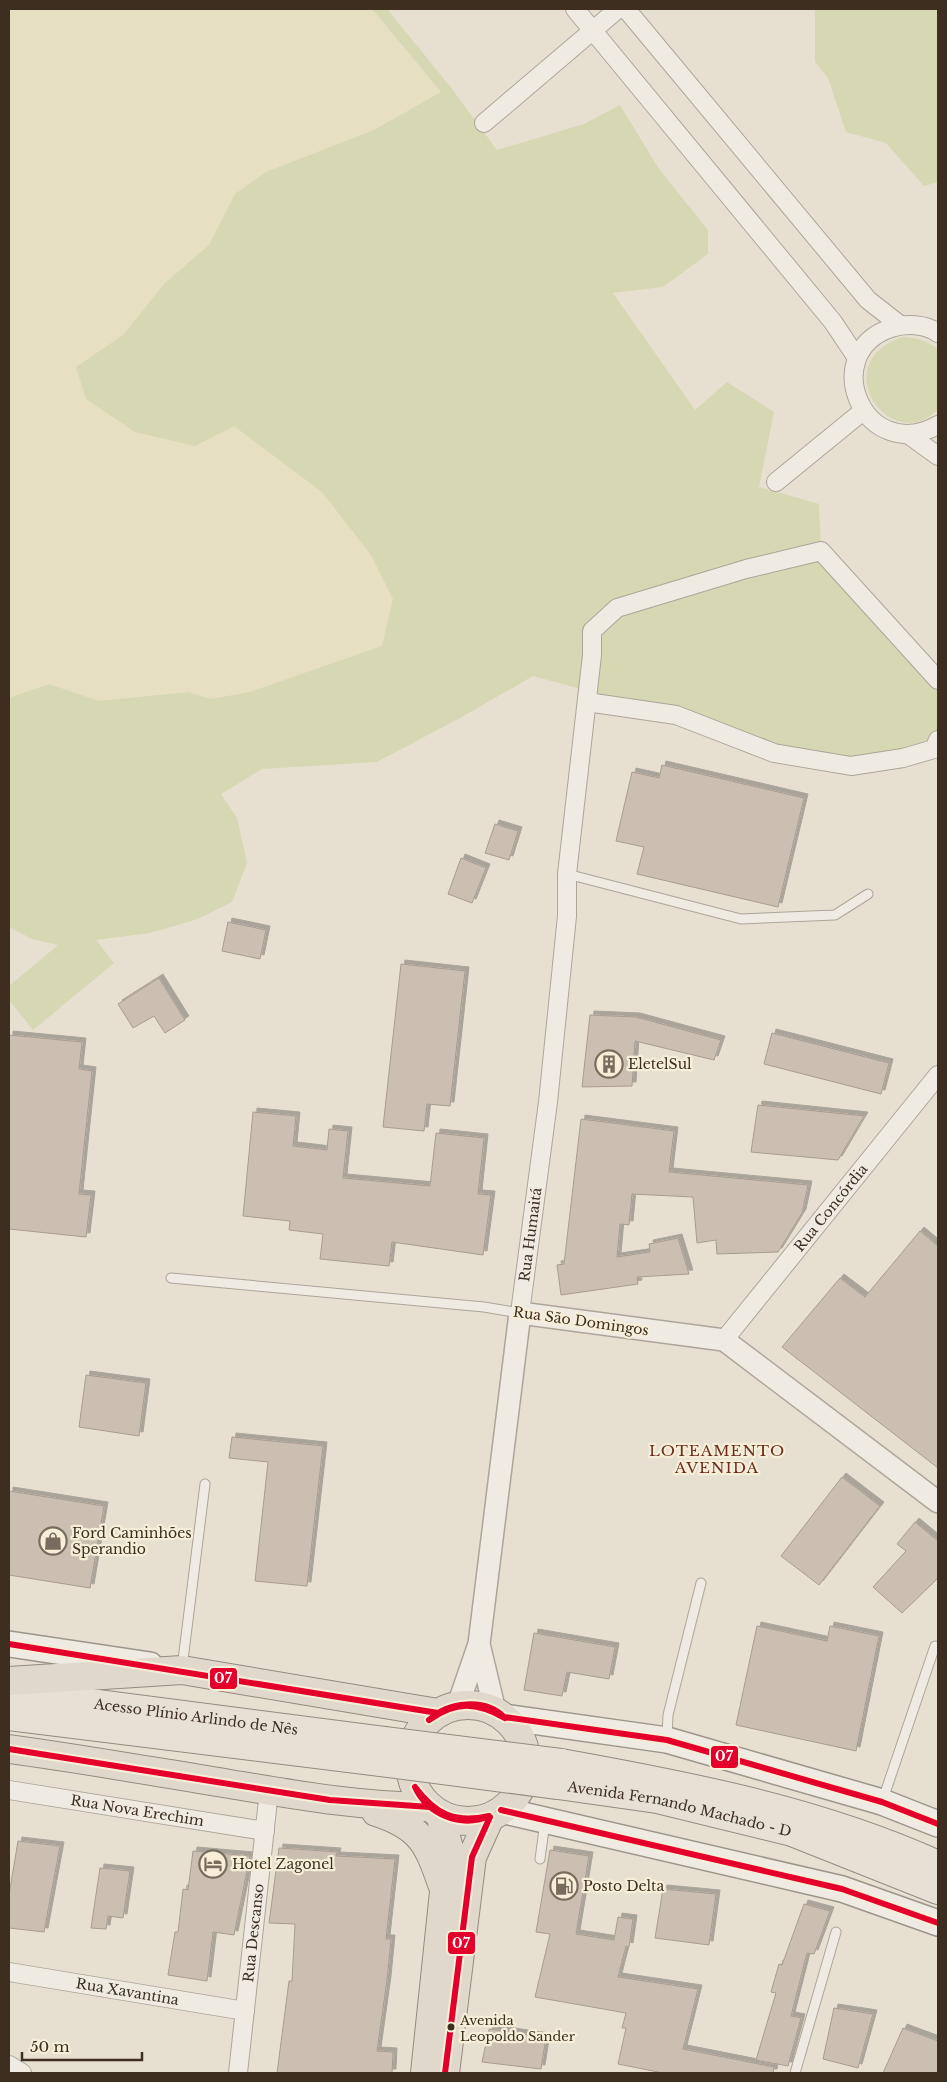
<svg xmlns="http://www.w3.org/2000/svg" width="947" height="2082" viewBox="0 0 947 2082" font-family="'Libre Baskerville',serif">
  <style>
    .farmland { fill: #e6dfc2 }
    .green { fill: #d6d7b3 }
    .building { fill: #cbbfb2; stroke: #a89c90; filter: url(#shadow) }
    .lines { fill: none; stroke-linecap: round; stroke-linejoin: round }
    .service-casing { stroke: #ada599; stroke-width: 11 }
    .minor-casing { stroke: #ada599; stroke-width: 20 }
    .tertiary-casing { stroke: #ada599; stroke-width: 24 }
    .secondary-casing { stroke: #9c958a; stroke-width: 28 }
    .primary-casing { stroke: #928b80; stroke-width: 30 }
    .trunk-casing { stroke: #928b80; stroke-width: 30 }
    .service { stroke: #efebe3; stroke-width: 9 }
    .minor { stroke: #efebe3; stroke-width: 18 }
    .tertiary { stroke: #efebe3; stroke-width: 21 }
    .secondary { stroke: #efebe3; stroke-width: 25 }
    .primary { stroke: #e6e1d4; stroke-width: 28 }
    .trunk { stroke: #e0d9cb; stroke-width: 28 }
    .primary-bridge-casing { stroke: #928b80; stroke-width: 30; stroke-linecap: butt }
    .primary-bridge { stroke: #e6e1d4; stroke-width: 28 }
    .bus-1-casing { stroke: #f7eed8; stroke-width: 10 }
    .bus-1 { stroke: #e4002b; stroke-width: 6 }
    .bus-dot { fill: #3d2e20; stroke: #f7eed8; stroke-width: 2 }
    .labels { text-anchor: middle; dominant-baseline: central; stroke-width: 4.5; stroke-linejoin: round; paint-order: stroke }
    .bus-label { font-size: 13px; fill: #3d2e20; stroke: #f7eed8; text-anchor: start }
    .poi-label { font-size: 14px; fill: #3d2e20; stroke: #f7eed8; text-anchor: start }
    .street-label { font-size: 14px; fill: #3d2e20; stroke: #f7eed8 }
    .neighbourhood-label { font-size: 15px; letter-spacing: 1px; fill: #6b2e1e; stroke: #f7eed8 }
    .line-badge { stroke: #f7eed8; stroke-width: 2 }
    .badge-label { font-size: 14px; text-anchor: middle; font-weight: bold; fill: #fff }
  </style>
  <defs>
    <filter id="shadow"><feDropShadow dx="4" dy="-4" stdDeviation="0" flood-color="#0004"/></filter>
  </defs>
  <rect width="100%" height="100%" fill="#e7e0d1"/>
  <path class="farmland" d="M9,9H372L441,92L374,130L266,172L235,194L209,245L165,283L123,335L76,367L195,446L234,426L322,492L371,555L393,599L382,646L250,692L211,699L188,692L99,701L50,684L9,698Z"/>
  <path class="green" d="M372,9H387L449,85L497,150L584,124L620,105L659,169L708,230V254L663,287L613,293L695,410L727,382L774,412L759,487L819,504L821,551L938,680V740L851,766L774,753L676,715L533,676L460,718L377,762L262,769L221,794L237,818L247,863L232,902L198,919L150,933L96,940L114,963L33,1030L9,1000V986L58,945L32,939L9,927V698L49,684L99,701L188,692L211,699L250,692L382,646L393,599L371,555L322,492L234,426L195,446L135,432L86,399L76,367L123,335L165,283L209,245L235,194L266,172L374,130L441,92Z
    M815,9H938V182L924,186L886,143L846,132L828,78L815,62Z
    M902,337C917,338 926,340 938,349V409C894,457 823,366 902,337Z"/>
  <path class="building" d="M662,765L804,798L778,907L637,874L644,847L616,841L632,772L659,778Z
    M495,824L518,831L509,860L485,853Z
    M461,858L486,868L472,903L448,894Z
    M228,922L266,930L260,959L222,951Z
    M401,964L465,971L450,1106L427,1104L424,1131L383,1127Z
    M159,978L185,1020L165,1033L154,1016L133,1028L118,1004Z
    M590,1015L636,1017L721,1040L714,1060L635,1041L632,1086L582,1087Z
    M772,1033L889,1063L881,1094L764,1064Z
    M9,1035L82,1042L79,1069L92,1071L79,1194L91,1195L86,1237L9,1229Z
    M758,1105L864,1116L838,1160L751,1152Z
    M253,1112L296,1116L293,1146L327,1150L329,1129L348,1131L343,1178L430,1186L436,1133L484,1138L478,1194L491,1195L483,1255L392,1242L389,1266L320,1259L323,1234L289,1230L290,1221L243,1216Z
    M581,1119L674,1131L669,1172L808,1185L802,1213L778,1252L717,1254L716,1240L697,1243L693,1197L632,1194L629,1225L620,1224L617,1257L650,1252L649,1244L678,1238L689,1274L637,1277L638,1284L561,1295L557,1265L564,1264Z
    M920,1231L938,1246V1468L782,1347L840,1278L865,1297Z
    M86,1375L146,1383L139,1436L79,1427Z
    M232,1437L323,1446L307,1586L255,1581L268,1462L229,1458Z
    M842,1477L880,1506L819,1585L781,1556Z
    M9,1491L104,1506L90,1588L9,1575Z
    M915,1522L938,1541V1578L902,1613L873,1587L906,1551L897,1544Z
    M757,1626L827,1641L830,1626L879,1636L856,1751L736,1725Z
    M534,1633L615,1647L609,1679L567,1672L562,1696L524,1690Z
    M18,1841L60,1846L44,1932L9,1928V1895Z
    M279,1848L337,1852L336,1856L395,1859L386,1939H391L387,1980L377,2051L393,2052L392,2073H277L289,1981H292L295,1924L269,1923Z
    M550,1850L589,1856L576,1934L614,1940L618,1917L633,1919L629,1947L626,1946L618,1977L698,1989L683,2049L774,2067L773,2073H663L618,2064L626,2028H622L626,2013L535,1997L550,1934L536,1932Z
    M193,1851L250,1856L234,1935L213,1932L207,1981L168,1975L175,1932H178L183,1889L188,1890Z
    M100,1868L130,1871L123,1918L108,1916L106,1929L91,1928Z
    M663,1889L716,1894L709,1945L655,1938Z
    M804,1904L830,1911L814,1954L807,1953L791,2016L801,2018L788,2066L756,2060L776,1993L771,1992L779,1964L782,1965Z
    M834,2008L873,2014L858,2068L823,2059Z
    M903,2028L938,2041V2073H883Z
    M489,2029L546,2037L541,2069L482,2062Z"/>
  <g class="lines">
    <g class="service-casing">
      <path id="service" d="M567,874L741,919L835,915L868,894
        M171,1278L484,1307L520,1313
        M182,1668L205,1484
        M667,1737L668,1715L701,1583
        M883,1799L935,1646
        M540,1859L545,1822
        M795,2073L836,1932"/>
    </g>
    <g class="minor-casing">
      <g id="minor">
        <path d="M575,9L833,322L857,358"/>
        <path d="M626,9L868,300L900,325"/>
        <path d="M484,123L618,9"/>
        <path d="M938,333C925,324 906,323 891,328C817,353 864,466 938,425"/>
        <path d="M909,435L938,456"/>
        <path d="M776,482L863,411"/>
        <path d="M587,702L676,715L774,753L851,766L903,758L934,749L938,740"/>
        <path id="s1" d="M520,1313L548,1102L567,916V874L592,655V631L617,608L746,569L821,551L938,680"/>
        <path id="s2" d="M724,1340L938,1075"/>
        <path id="s3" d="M9,1790L265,1831"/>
        <path id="s4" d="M9,1972L245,2011"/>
        <path d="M9,2065L22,2073"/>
        <path id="s5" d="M238,2073L269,1791"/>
      </g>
    </g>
    <g class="tertiary-casing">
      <path id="tertiary" d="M479,1644L495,1711
        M458,1705L479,1644L520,1313L724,1340L938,1502"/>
    </g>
    <g class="secondary-casing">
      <path id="secondary" d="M9,1644L150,1665
        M504,1717L667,1740L882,1802L938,1824
        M501,1810L842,1889L938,1923"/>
    </g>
    <g class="primary-casing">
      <g id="primary">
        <path id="s6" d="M9,1690L82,1702L384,1741"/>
        <path d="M9,1716L381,1762"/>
        <path d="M561,1763C689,1786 819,1811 938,1865"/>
        <path id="s7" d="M558,1785L657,1799L792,1832L938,1890"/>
      </g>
    </g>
    <g class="trunk-casing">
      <path id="trunk" d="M9,1681L182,1670L438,1713
        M410 1763a58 58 0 1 1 116 0a58 58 0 1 1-116 0Z
        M9,1749C83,1759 156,1772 230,1784C296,1795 363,1807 430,1807
        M376,1812C420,1826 428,1843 442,1884
        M425,2073L444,1892L451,1856L440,1814
        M445,2073L472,1857L490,1817"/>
    </g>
    <use href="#service" class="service"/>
    <use href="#minor" class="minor"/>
    <use href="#tertiary" class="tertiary"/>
    <use href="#secondary" class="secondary"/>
    <use href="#primary" class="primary"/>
    <use href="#trunk" class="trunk"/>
    <g class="primary-bridge-casing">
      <path id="primary-bridge" d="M384,1741L561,1763
        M381,1762L558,1785"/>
    </g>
    <use href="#primary-bridge" class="primary-bridge"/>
    <g class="bus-1-casing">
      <path id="bus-1" d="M9,1644L438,1713
        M504,1717L667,1740L882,1802L938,1824
        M429,1720C448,1702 485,1697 505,1718
        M429,1720C456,1701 476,1702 505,1718
        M9,1749L330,1800L430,1807
        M415,1787C435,1814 455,1824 489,1816
        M415,1787C428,1815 461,1828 489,1816
        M501,1810L842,1889L938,1923
        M445,2073L472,1857L490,1817"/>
    </g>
    <use href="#bus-1" class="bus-1"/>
  </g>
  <defs>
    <g id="building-ring" transform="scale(1.4375)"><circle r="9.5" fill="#f7eed8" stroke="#786c5e" stroke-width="1.5"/><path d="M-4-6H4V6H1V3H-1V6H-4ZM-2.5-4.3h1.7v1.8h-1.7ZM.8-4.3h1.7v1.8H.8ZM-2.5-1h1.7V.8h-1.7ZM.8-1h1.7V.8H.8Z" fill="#786c5e"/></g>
    <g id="shop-ring" transform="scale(1.4375)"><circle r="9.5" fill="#f7eed8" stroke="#786c5e" stroke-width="1.5"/><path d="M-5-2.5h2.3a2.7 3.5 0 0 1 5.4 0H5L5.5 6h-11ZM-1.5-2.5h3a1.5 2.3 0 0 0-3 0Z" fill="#786c5e"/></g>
    <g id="hotel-ring" transform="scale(1.4375)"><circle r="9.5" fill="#f7eed8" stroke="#786c5e" stroke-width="1.5"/><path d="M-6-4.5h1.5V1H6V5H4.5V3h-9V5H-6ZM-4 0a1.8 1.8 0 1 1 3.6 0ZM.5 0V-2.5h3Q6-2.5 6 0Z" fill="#786c5e"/></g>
    <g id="fuel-ring" transform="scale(1.4375)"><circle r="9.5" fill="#f7eed8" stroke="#786c5e" stroke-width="1.5"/><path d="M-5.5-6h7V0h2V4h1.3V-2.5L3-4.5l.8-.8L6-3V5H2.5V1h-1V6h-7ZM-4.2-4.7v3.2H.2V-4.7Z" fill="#786c5e"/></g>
  </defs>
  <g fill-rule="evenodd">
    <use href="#building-ring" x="609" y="1064"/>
    <use href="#shop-ring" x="53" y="1541"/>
    <use href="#hotel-ring" x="213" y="1864"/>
    <use href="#fuel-ring" x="564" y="1886"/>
  </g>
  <circle class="bus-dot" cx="451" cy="2027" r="4.5"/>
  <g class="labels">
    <g class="bus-label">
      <text x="460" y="2020">Avenida<tspan x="460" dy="16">Leopoldo Sander</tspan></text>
    </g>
    <g class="poi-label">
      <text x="628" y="1064">EletelSul</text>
      <text x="72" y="1533">Ford Caminhões<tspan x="72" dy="16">Sperandio</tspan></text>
      <text x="232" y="1864">Hotel Zagonel</text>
      <text x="583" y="1886">Posto Delta</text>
    </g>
    <g class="street-label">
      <text stroke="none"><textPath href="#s2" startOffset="170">Rua Concórdia</textPath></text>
      <text stroke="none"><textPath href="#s1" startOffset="79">Rua Humaitá</textPath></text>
      <text transform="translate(581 1321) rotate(8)">Rua São Domingos</text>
      <text stroke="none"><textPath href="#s6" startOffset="189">Acesso Plínio Arlindo de Nês</textPath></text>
      <text stroke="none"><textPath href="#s7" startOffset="124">Avenida Fernando Machado - D</textPath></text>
      <text stroke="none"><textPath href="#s3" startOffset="130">Rua Nova Erechim</textPath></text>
      <text stroke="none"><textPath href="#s5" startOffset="141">Rua Descanso</textPath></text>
      <text stroke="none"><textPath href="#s4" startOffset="120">Rua Xavantina</textPath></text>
    </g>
    <g class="neighbourhood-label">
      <text x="717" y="1450">LOTEAMENTO<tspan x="717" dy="17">AVENIDA</tspan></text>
    </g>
  </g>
  <g class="line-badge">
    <rect x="209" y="1667" width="29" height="23" rx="5" fill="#e4002b"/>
    <rect x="710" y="1745" width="29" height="24" rx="5" fill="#e4002b"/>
    <rect x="447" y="1931" width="29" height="24" rx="5" fill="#e4002b"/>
  </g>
  <g class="badge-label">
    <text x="223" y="1683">07</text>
    <text x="724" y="1761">07</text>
    <text x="461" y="1948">07</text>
  </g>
  <rect width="947" height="2082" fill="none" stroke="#3d2e20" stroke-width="20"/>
  <path d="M22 2052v8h120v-8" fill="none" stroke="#3d2e20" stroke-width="2.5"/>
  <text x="30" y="2052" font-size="15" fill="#3d2e20" stroke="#f7eed8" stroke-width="4" paint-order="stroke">50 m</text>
</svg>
